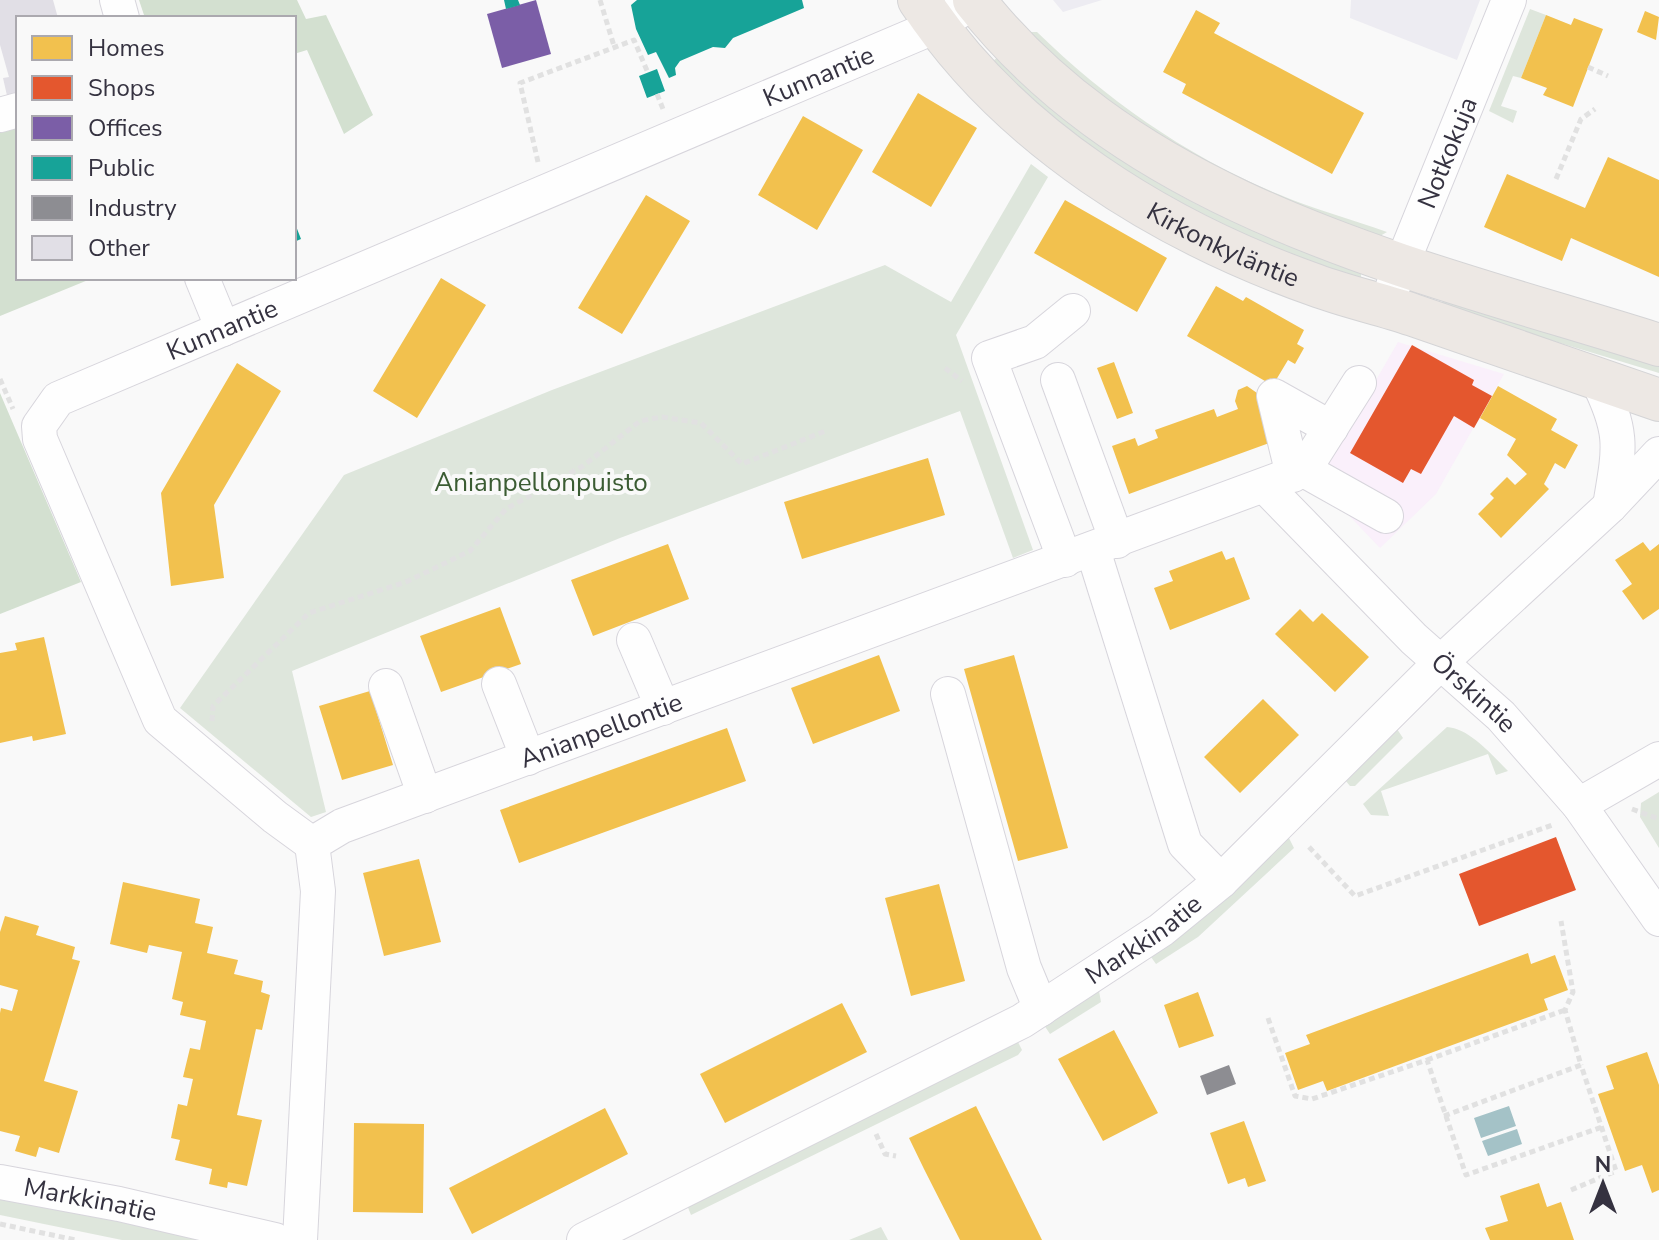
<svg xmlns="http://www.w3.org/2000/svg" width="1659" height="1240" viewBox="0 0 1659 1240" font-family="'Nunito Sans',sans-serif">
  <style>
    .commercial { fill: #faf0fb }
    .built { fill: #edecf2 }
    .green { fill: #dee6dc }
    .forest { fill: #d3e0d0 }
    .water { fill: #a4c2c7 }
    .homes { fill: #f2c14e }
    .shops { fill: #e4572e }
    .offices { fill: #7b5ea7 }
    .public { fill: #17a398 }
    .industry { fill: #8d8d92 }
    .building { fill: #e1dfe6 }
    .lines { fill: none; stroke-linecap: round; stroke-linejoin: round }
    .minor-casing { stroke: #d7d5dc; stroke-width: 36 }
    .major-casing { stroke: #d4d4d6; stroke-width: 44 }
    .path { stroke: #e1e1e1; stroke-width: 5; stroke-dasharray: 6 4; stroke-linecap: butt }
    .minor { stroke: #fefefe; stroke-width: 34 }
    .major { stroke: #ede8e4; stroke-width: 42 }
    .labels { text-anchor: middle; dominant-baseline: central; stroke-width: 8; stroke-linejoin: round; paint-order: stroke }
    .street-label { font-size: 26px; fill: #353240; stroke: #f9f9f9 }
    .park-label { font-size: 26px; fill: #3b5c33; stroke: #f9f9f9 }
  </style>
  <rect width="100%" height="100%" fill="#f9f9f9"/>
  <path class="commercial" d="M1398,342L1504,374L1436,494L1380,548L1317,482Z"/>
  <path class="built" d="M1053,0H1102L1063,12Z
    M1351,0H1480L1457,60L1350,18Z"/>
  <path class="green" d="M1530,9L1546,15L1521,78L1513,76L1501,106L1517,111L1513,123L1489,111Z
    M1030,32H1037C1107,100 1186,156 1278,194C1313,209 1351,219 1387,232L1380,236L1278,205L1091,94Z
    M1000,55C1037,87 1073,121 1112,151C1185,208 1275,240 1361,271V278L1356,280L1242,239L1098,158L991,63Z
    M1031,164L1048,177L956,335L1033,550L1013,558L960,411L620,538L292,671L326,812L311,817L180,708L344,475L552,390L885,265L951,302Z
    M1444,298L1659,361V373L1442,307Z
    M1447,727C1469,728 1493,756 1508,771L1496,775L1488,754L1381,791L1389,816L1371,815L1363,804Z
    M1397,729L1403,738L1355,786H1350L1345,780Z
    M1659,792V848L1640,817L1641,803Z
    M1288,836L1294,848L1198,937L1156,964L1151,957L1217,907Z
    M1099,991L1101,1002L1050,1034L1044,1025Z
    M1018,1042L1022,1050L1018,1055L691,1215L687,1205Z
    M0,1196L216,1240H122L0,1215Z
    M881,1227L888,1240H849Z"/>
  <path class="forest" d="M139,0H297L306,19L326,15L373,115L344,134L307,50L294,54V18H145Z
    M18,125V278H93L0,316V130Z
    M0,393L81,582L0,614Z"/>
  <path class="water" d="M1509,1106L1516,1126L1481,1138L1474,1118Z
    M1517,1129L1522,1144L1488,1156L1482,1141Z"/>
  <path class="homes" d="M1196,10L1220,23L1214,33L1364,113L1332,174L1182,93L1186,84L1163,72Z
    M1645,11L1659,17L1656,40L1637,32Z
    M1546,15L1571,25L1574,18L1603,29L1573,107L1543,95L1547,88L1521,78Z
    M918,93L977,128L931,207L872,172Z
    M803,116L863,150L817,230L758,195Z
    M1608,157L1659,180V277L1571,238L1562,261L1484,227L1507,174L1585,208Z
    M646,195L690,221L622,334L578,308Z
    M1065,200L1167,258L1137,312L1034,253Z
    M441,278L486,305L417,418L373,391Z
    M1216,286L1243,301L1246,297L1304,330L1297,344L1304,348L1295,364L1288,360L1273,385L1275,441L1129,494L1112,446L1135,438L1138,446L1158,438L1155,430L1214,409L1217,417L1238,409L1235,401L1238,390L1247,386L1257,393L1265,381L1187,336Z
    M1114,362L1133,413L1117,419L1097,368Z
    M237,363L281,391L214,505L224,578L171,586L161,493Z
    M1498,386L1557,419L1551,430L1578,445L1565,469L1555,463L1544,484L1549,489L1501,538L1478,514L1494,498L1490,494L1507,477L1515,485L1527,474L1507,455L1516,439L1480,418Z
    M928,458L945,515L802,559L784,502Z
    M1643,542L1650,551L1659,544V609L1643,620L1622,591L1632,584L1615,560Z
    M668,544L689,599L593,636L571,580Z
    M1222,551L1226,560L1234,557L1250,599L1170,630L1154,588L1173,581L1169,571Z
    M500,607L521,664L441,692L420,636Z
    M1300,609L1313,622L1322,613L1369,657L1335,692L1275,634Z
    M44,637L66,734L33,741L32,736L0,743V653L17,650L15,643Z
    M879,655L900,711L813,744L791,688Z
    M1014,655L1068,848L1018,861L964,669Z
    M370,691L393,765L342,780L319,706Z
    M1263,699L1299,735L1240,793L1204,757Z
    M727,728L746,781L519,863L500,810Z
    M419,859L441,942L384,956L363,873Z
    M123,882L200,899L195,923L213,927L207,953L238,960L234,974L263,981L261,992L270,995L262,1030L256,1029L237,1115L262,1120L247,1186L228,1182L227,1188L209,1184L212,1169L175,1160L180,1140L171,1138L178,1104L187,1106L193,1079L183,1077L190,1048L200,1050L206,1021L180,1015L183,1002L172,999L182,952L149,945L147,953L110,944Z
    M939,884L965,981L911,996L885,898Z
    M5,916L39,926L36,935L75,947L72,959L80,961L44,1081L78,1091L59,1153L39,1147L36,1157L15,1151L20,1136L0,1131V1013L1,1008L12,1011L18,990L0,985V932Z
    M1528,953L1531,964L1555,955L1568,990L1544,999L1548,1010L1327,1091L1323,1081L1298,1090L1285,1053L1310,1044L1306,1035Z
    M1198,992L1214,1036L1179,1048L1164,1005Z
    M842,1003L867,1052L725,1123L700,1074Z
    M1114,1030L1158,1113L1103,1141L1058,1059Z
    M1647,1052L1659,1085V1190L1652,1193L1642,1165L1625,1171L1598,1094L1614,1089L1606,1066Z
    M976,1106L1042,1240H960L924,1169L909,1138Z
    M605,1108L628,1154L472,1234L449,1188Z
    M1244,1121L1266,1181L1248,1187L1245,1178L1228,1184L1210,1133Z
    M354,1123L424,1124L423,1213L353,1212Z
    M1539,1183L1547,1207L1561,1202L1574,1240H1490L1485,1228L1508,1221L1500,1196Z"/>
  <path class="shops" d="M1412,345L1474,380L1472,385L1492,396L1474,428L1454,416L1421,474L1411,469L1403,483L1350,453Z
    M1556,837L1576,890L1479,926L1459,874Z"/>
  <path class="offices" d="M536,0L551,54L502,68L487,14Z"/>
  <path class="public" d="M504,0H518L520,5L506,9Z
    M637,0H802L804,8L733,38L725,48L713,47L680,61L675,68L676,75L669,78L656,52L648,55L636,29L631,5Z
    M657,69L665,91L647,98L639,76Z
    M294,221L301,239L294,242Z"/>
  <path class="industry" d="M1229,1065L1236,1084L1207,1095L1200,1076Z"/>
  <path class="building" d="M0,0H53L58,18H18V97L8,100L3,78L9,77L0,45Z"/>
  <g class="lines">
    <g class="minor-casing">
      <g id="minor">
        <path d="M117,0L122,18"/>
        <path d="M0,115L18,110"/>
        <path d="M202,278L223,329"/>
        <path id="s1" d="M1393,286L1509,0"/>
        <path d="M1597,379C1624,433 1620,447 1610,506"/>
        <path d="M1058,380L1117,541"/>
        <path d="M1304,470L1386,516"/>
        <path d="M1293,475L1274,396L1331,428"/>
        <path id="s2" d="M1265,486L1414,639L1501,716L1579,805L1659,919"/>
        <path d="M1093,550L1185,844L1221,881"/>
        <path d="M1065,560L989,358L1035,342L1073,311"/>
        <path d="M634,640L663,708"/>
        <path d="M499,684L528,758"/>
        <path d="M386,686L425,796"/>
        <path d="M948,694L1024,968L1041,1009"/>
        <path d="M1579,805L1659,759"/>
        <path id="s3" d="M312,844L275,817L160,720L40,439L39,426L58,399L936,26L958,12"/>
        <path id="s4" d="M0,1182L119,1204L275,1240"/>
        <path id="s5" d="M300,1240L318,891L312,844L342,826L1304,470L1359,383"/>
        <path id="s6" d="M584,1240L1022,1021L1161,930L1221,881L1441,662L1610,506L1659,454"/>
      </g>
    </g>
    <g class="major-casing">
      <g id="major">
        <path id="s7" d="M919,0C1009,137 1162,231 1315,285C1347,297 1381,304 1413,315C1495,343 1577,372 1659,400"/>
        <path d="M974,0C1139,210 1418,269 1659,345"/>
      </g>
    </g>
    <path class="path" d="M600,0L614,46
      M1588,67L1608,76
      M657,94L663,109
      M538,162L520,83L634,40L648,73
      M1556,179L1581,119L1595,109
      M945,368L962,381
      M0,379L13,409
      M212,721L213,706L309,613L406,582L470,551L506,509L583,466L640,421L662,417L701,423L742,464L828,430
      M1632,809L1659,819
      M1309,847L1355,896L1555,824
      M1268,1018L1295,1096L1312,1099L1427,1060L1466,1175L1602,1127
      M1427,1060L1565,1010
      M1444,1116L1581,1065L1565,1010L1573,992L1561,921
      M876,1134L885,1154L896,1156
      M1571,1190L1616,1171L1581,1065
      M0,1224L76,1240"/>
    <use href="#minor" class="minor"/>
    <use href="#major" class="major"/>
  </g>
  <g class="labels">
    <g class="street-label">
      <text stroke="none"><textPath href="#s3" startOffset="1374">Kunnantie</textPath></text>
      <text stroke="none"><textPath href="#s1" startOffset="144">Notkokuja</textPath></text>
      <text stroke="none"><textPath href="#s7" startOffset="396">Kirkonkyläntie</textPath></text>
      <text stroke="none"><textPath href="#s3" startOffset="726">Kunnantie</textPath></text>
      <text stroke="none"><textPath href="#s2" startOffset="294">Örskintie</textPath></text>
      <text stroke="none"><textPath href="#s5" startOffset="708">Anianpellontie</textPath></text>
      <text stroke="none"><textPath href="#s6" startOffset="636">Markkinatie</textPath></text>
      <text stroke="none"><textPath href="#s4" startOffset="92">Markkinatie</textPath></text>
    </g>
    <g class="park-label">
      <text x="541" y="482">Anianpellonpuisto</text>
    </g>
  </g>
  <rect x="16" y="16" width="280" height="264" fill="#f9f9f9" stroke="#aba9af" stroke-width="2"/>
  <rect x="32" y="36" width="40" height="24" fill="#f2c14e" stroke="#aba9af" stroke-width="2"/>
  <text x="88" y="56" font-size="24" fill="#353240">Homes</text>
  <rect x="32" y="76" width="40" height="24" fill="#e4572e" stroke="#aba9af" stroke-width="2"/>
  <text x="88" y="96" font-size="24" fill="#353240">Shops</text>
  <rect x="32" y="116" width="40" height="24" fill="#7b5ea7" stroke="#aba9af" stroke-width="2"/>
  <text x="88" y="136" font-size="24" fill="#353240">Offices</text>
  <rect x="32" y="156" width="40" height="24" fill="#17a398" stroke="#aba9af" stroke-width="2"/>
  <text x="88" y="176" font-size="24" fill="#353240">Public</text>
  <rect x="32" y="196" width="40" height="24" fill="#8d8d92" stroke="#aba9af" stroke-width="2"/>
  <text x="88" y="216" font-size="24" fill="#353240">Industry</text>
  <rect x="32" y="236" width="40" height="24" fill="#e1dfe6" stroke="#aba9af" stroke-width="2"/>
  <text x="88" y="256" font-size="24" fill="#353240">Other</text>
  <g transform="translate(1603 1184)" stroke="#f9f9f9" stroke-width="6" paint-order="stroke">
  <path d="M0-6L14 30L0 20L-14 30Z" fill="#353240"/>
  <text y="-12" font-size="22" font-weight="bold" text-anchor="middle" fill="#353240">N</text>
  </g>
</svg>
